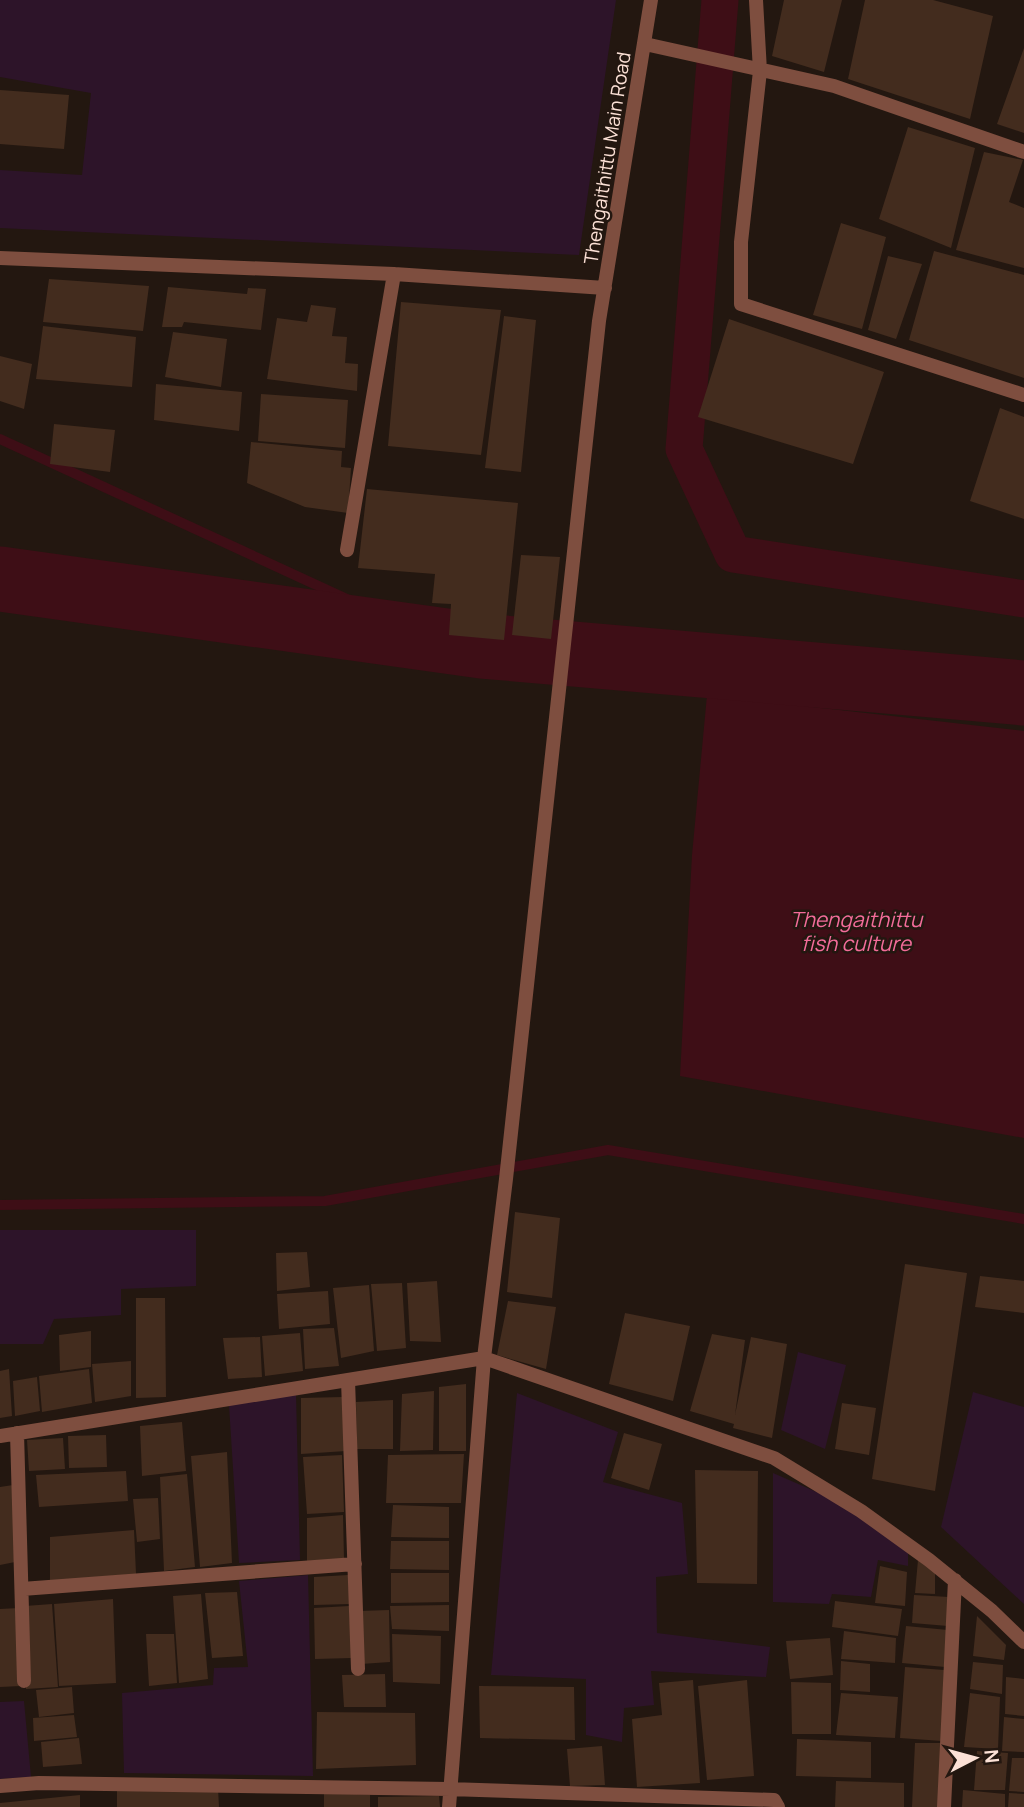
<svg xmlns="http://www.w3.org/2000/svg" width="1024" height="1807" viewBox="0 0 1024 1807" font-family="Manrope,sans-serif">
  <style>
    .green { fill: #2d1429 }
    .water { fill: #3e0e16 }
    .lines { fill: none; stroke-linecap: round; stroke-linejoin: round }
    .stream { stroke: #3e0e16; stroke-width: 10 }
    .canal { stroke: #3e0e16; stroke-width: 37 }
    .river { stroke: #3e0e16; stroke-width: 65 }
    .building { fill: #432c1e }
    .street { stroke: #7e4e3f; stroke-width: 14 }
    .labels { text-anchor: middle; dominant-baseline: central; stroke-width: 5; stroke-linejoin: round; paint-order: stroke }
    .street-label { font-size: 19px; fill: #fce1d6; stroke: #231710 }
    .water-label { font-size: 21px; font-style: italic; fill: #f36c9a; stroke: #231710 }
  </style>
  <rect width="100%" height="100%" fill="#231710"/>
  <path class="green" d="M0,0H616L579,255L0,228V170L82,175L91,93L0,77Z
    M0,1230H196V1286L121,1289V1315L54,1319L43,1344H0Z
    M798,1352L846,1365L825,1449L781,1430Z
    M973,1392L1024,1407V1604L941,1527Z
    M517,1393L618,1432L603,1482L682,1503L688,1574L656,1577L657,1633L770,1647L766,1677L651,1671L654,1705L624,1708L622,1742L586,1735V1679L491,1675Z
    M296,1394L300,1560L239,1563L229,1405Z
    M773,1473L819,1493L858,1514L908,1551V1566L878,1560L871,1597L832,1594L829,1604L773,1602Z
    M308,1575L313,1776L124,1773L122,1693L213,1685L214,1668L248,1667L239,1581Z
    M24,1701L31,1777L0,1779V1702Z"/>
  <path class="water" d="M707,695L1024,731V1138L680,1076L692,855Z"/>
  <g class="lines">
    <path class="stream" d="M0,439L490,665L682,686L1024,714
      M0,1205L325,1201L608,1150L1024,1219"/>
    <path class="canal" d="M720,0L684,449L733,554L1024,599"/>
    <path class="river" d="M0,579L482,646L1024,693"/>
  </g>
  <path class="building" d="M784,0H842L824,72L772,56Z
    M865,0H933L993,16L970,119L848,79Z
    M1024,48V133L997,124Z
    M0,90L69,95L64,149L0,144Z
    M908,127L975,148L951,248L879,219Z
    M984,152L1023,160L1009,202L1024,208V268L956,250Z
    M841,223L886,237L862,329L813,315Z
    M934,251L1024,275V378L909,340Z
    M888,256L922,264L896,339L868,330Z
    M49,279L149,286L143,331L43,322Z
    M168,287L247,294L248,288L266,289L261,330L184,322L182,327H162Z
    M401,302L501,310L481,455L388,446Z
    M311,305L336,308L332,336L347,337L345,363L358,364L357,391L267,379L277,318L307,322Z
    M504,316L536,320L521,472L485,468Z
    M729,319L884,372L853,464L698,417Z
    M43,326L136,337L132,387L36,379Z
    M173,332L227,339L221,387L165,377Z
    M0,356L32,364L24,409L0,401Z
    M156,384L242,392L239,431L154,420Z
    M261,394L348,400L345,448L258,441Z
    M1000,408L1024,417V519L970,501Z
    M54,424L115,430L110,472L50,464Z
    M251,442L342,451L341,467L351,468L348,513L305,507L247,483Z
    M367,489L518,503L504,640L449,635L451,604L432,603L435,574L358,568Z
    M521,555L560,557L551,639L512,635Z
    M515,1212L560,1218L552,1298L507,1292Z
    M307,1252L310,1287L277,1291L276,1253Z
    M905,1264L967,1273L935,1491L872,1479Z
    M980,1276L1024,1281V1313L975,1307Z
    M437,1281L441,1342L410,1341L407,1283Z
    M402,1283L406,1348L377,1351L371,1284Z
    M369,1285L374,1351L341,1358L333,1288Z
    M328,1291L330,1324L279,1329L277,1294Z
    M136,1298H165L166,1397L136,1398Z
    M508,1301L556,1307L546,1369L497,1355Z
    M625,1313L690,1326L673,1401L609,1384Z
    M334,1328L339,1366L305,1369L303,1329Z
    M91,1331V1367L60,1371L59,1335Z
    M300,1333L303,1371L265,1376L262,1336Z
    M712,1334L745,1340L735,1415L751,1337L787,1344L772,1438L733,1428L734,1424L690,1411Z
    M260,1337L262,1377L228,1379L223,1338Z
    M131,1361V1396L95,1402L92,1364Z
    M9,1369L12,1416L0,1418V1371Z
    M89,1369L92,1403L42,1412L39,1376Z
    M37,1377L40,1411L15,1416L13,1381Z
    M466,1384V1451H439V1387Z
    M434,1391L433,1450L400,1451L402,1394Z
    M343,1397L346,1451L301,1454V1398Z
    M393,1400V1449H357L356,1402Z
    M842,1403L876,1408L869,1455L835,1449Z
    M182,1422L186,1471L142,1476L140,1426Z
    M624,1433L662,1444L649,1490L611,1478Z
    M106,1435L107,1467L69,1468L68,1436Z
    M63,1438L65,1469L29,1471L27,1440Z
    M227,1452L232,1563L200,1567L191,1456Z
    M464,1454L461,1503H386L388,1455Z
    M342,1455L344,1512L307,1514L303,1457Z
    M695,1470L758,1471L757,1584L697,1583Z
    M126,1471L128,1501L39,1507L36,1475Z
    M187,1474L195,1567L164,1571L160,1477Z
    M13,1485L15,1562L0,1565V1487Z
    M158,1498L160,1539L137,1542L133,1499Z
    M393,1505L449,1507V1538L391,1537Z
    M343,1515L344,1559L307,1561V1518Z
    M134,1530L136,1574L50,1581V1537Z
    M391,1541H449V1570L390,1569Z
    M918,1560L935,1572V1594L915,1593Z
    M880,1566L907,1572L905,1606L875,1603Z
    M391,1573H449V1602L391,1603Z
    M348,1575L350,1604L314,1605V1577Z
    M237,1592L243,1656L212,1658L205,1593Z
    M201,1594L208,1679L179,1683L173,1596Z
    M914,1595L949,1597L948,1626L912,1623Z
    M113,1599L116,1683L59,1686L54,1604Z
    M835,1601L902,1609L898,1636L832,1627Z
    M52,1604L58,1687L26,1689L25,1606Z
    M449,1605V1631L392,1629L390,1606Z
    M349,1606L352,1658L315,1659L314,1608Z
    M19,1608L21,1686L0,1687V1609Z
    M389,1610L390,1662L361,1664L359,1611Z
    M977,1616L1006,1645L1004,1660L973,1656Z
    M906,1626L948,1630L945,1667L902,1663Z
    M844,1631L896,1638L895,1663L841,1659Z
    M146,1634H174L177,1683L149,1686Z
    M392,1634L441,1636L440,1684L393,1682Z
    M830,1638L833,1675L790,1679L786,1641Z
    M841,1661L870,1664V1692L840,1690Z
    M973,1662L1003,1665L1002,1694L970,1689Z
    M905,1667L944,1670L942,1741L900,1738Z
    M385,1674L386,1707H344L342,1675Z
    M1006,1677L1024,1679V1716L1005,1714Z
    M693,1680L700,1783L637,1787L632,1719L662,1715L659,1683Z
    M747,1680L754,1776L707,1780L698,1686Z
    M791,1682L831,1683V1734H792Z
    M479,1686L574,1687L575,1740L480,1738Z
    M72,1687L74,1713L39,1717L36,1690Z
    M841,1693L898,1697L895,1738L836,1735Z
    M970,1693L1000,1697L998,1749L964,1747Z
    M317,1712L415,1713L416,1765L316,1769Z
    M74,1715L77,1737L34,1741L33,1718Z
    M1004,1717L1024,1719V1752L1002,1751Z
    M79,1738L82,1764L43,1767L41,1742Z
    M797,1739L871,1742V1778L796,1776Z
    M915,1743H942L939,1807H912Z
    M602,1746L605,1785L570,1786L567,1749Z
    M977,1751L1008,1753L1005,1790H974Z
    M1012,1758H1024V1792L1009,1791Z
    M836,1781L904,1783V1807H835Z
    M117,1788H218L219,1807H117Z
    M963,1790L1005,1794V1807H962Z
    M324,1792L370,1795V1807H324Z
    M1009,1793L1024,1794V1807H1008Z
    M80,1795V1807H0V1803Z
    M439,1796L440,1807H378V1797Z"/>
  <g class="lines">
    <path class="street" d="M756,0L760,71L741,242V304L1024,395
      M645,44L834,86L1024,152
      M0,258L394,274L605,288
      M347,550L394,274
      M348,1380L358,1669
      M17,1433L24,1681
      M0,1436L484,1358L774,1458L861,1511L929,1560L992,1611L1024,1642
      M22,1589L355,1564
      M0,1786L39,1783L449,1789L774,1800L778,1807
      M449,1807L484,1358L506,1179L599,321L651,0
      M944,1807L955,1580"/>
  </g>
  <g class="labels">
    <g class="street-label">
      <text transform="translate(607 158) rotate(-81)">Thengaithittu Main Road</text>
    </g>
    <g class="water-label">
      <text x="856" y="919">Thengaithittu<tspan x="856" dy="24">fish culture</tspan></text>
    </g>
  </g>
  <g transform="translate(975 1758) rotate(84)" stroke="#231710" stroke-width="5" paint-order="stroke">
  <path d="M0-5L12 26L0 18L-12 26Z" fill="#fce1d6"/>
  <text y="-10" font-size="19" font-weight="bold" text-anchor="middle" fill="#fce1d6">N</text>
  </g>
</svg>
